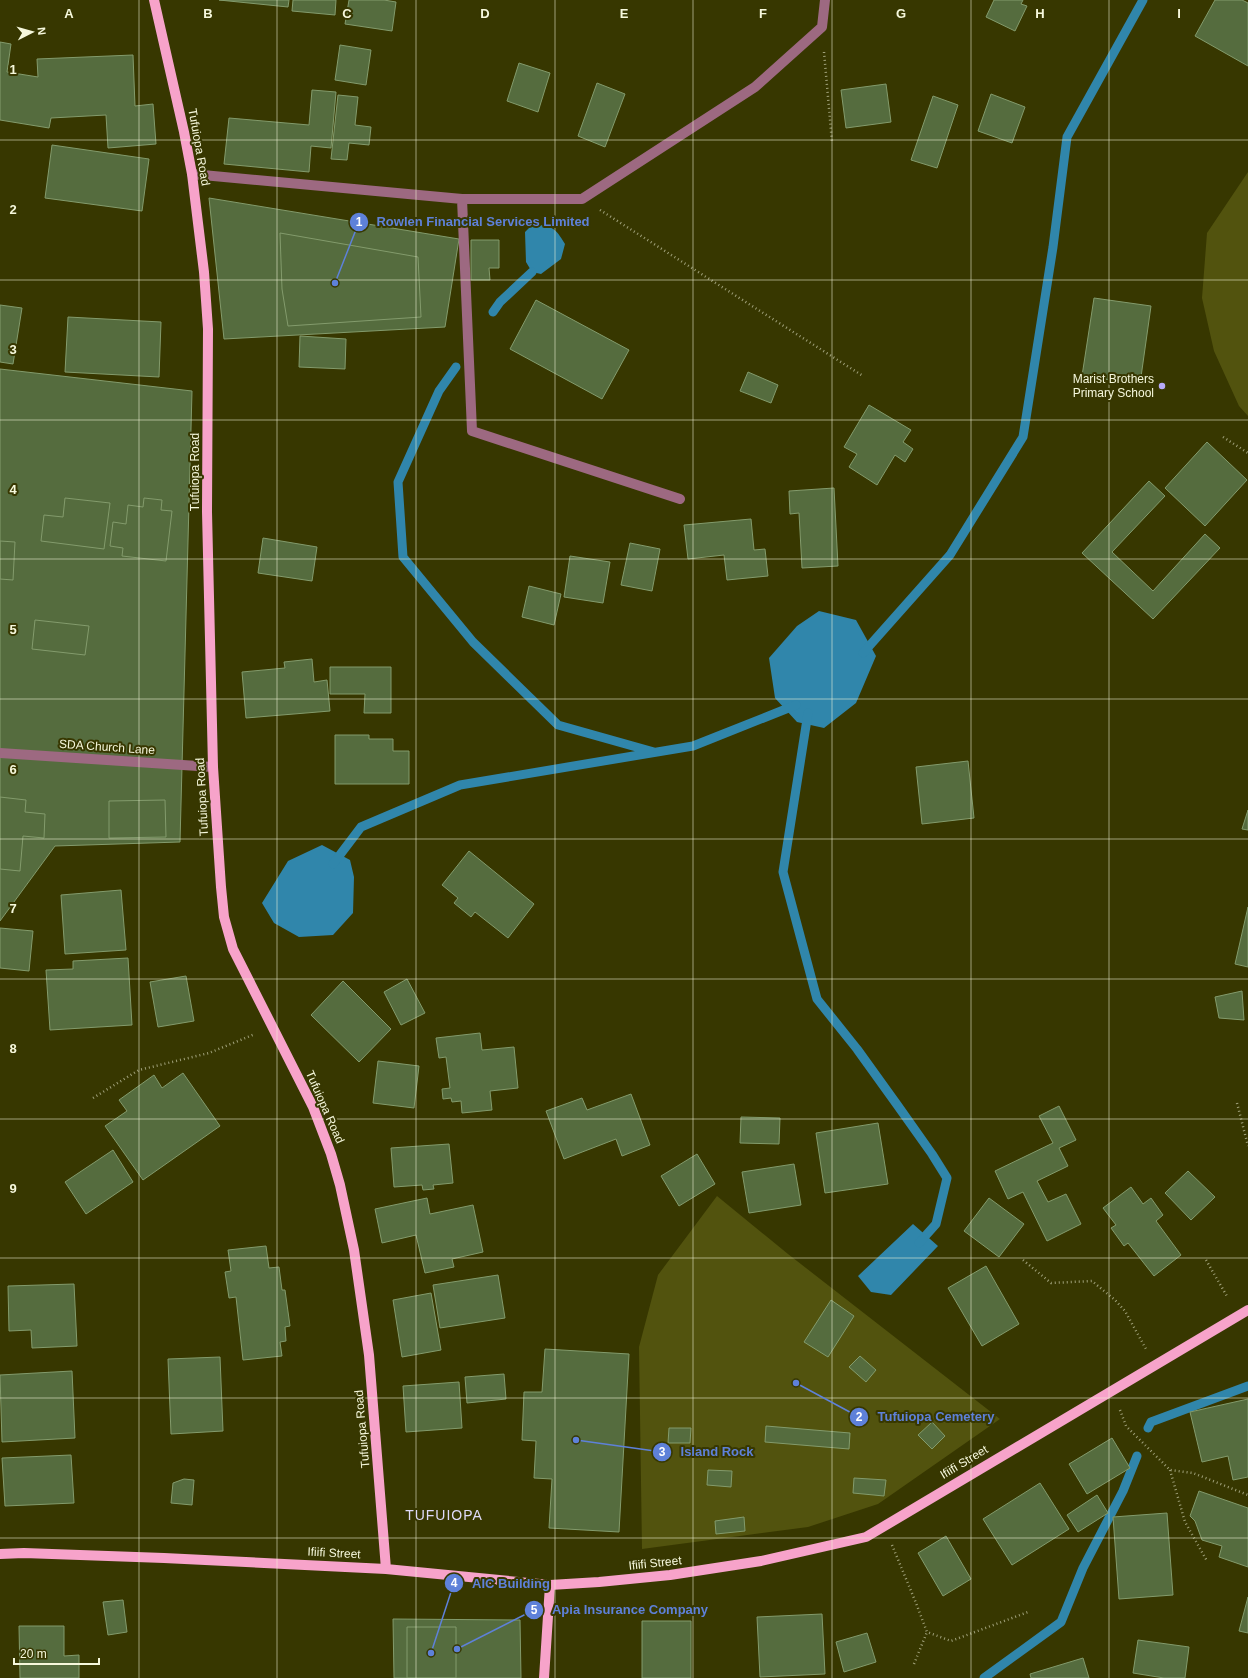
<svg xmlns="http://www.w3.org/2000/svg" width="1248" height="1678" viewBox="0 0 1248 1678" font-family="Helvetica,sans-serif">
  <style>
    .green { fill: #52530e }
    .water { fill: #3086ab }
    .lines { fill: none; stroke-linecap: round; stroke-linejoin: round }
    .stream { stroke: #3086ab; stroke-width: 9 }
    .building { fill: #556c3e; stroke: #839b6c }
    .path { stroke: #9fa078; stroke-width: 2.5; stroke-dasharray: 1 3; stroke-linecap: butt }
    .minor { stroke: #9d6981; stroke-width: 10 }
    .major { stroke: #f7a3ca; stroke-width: 10 }
    .grid { fill: none; stroke: #f6f8dc; stroke-width: 1; stroke-opacity: 0.55 }
    .poi-dot { fill: #b7abf8; stroke: #373700; stroke-width: 1.5 }
    .labels { text-anchor: middle; dominant-baseline: central; stroke-width: 4; stroke-linejoin: round; paint-order: stroke }
    .street-label { font-size: 12px; fill: #f6f8dc; stroke: #373700 }
    .poi-label { font-size: 12px; fill: #f6f8dc; stroke: #373700; text-anchor: end }
    .quarter-label { font-size: 14px; letter-spacing: 1px; fill: #dfdbf9; stroke: #373700 }
    .grid-label { font-size: 13px; text-anchor: middle; font-weight: bold; fill: #f6f8dc; stroke: #373700; stroke-width: 4; stroke-linejoin: round; paint-order: stroke }
    .leader { fill: none; stroke: #5e81d9; stroke-width: 1.5 }
    .callout-dot { fill: #5e81d9; stroke: #373700; stroke-width: 1.5 }
    .mark-label { font-size: 12px; text-anchor: middle; font-weight: bold; fill: #fff }
    .callout-label { font-size: 13px; text-anchor: middle; font-weight: bold; fill: #5e81d9; stroke: #373700; stroke-width: 4; stroke-linejoin: round; paint-order: stroke }
  </style>
  <rect width="100%" height="100%" fill="#373700"/>
  <path class="green" d="M1248,172V416L1239,406L1214,351L1202,298L1207,233Z
    M717,1196L788,1254L1000,1419L878,1504L808,1527L642,1549L639,1347L658,1275Z"/>
  <path class="water" d="M532,225C551,225 555,227 565,244L561,259L541,274L532,272L526,262L525,232Z
    M819,611L856,620L876,656L856,703L824,728L797,722L775,698L769,658L797,626Z
    M322,845L350,860L354,877L353,913L333,935L299,937L274,923L262,903L288,861Z
    M913,1224L938,1246L891,1295L871,1292L858,1276Z"/>
  <g class="lines">
    <path class="stream" d="M493,312L500,302L532,272
      M456,367L439,391L398,482L403,557L473,642L558,725L654,752
      M863,653L950,555L1023,437L1053,247L1067,137L1143,0
      M808,713L783,872L817,999L857,1049L898,1106L932,1154L947,1178L936,1224L919,1243
      M333,864L361,827L460,785L693,746L796,705
      M1148,1428L1151,1422L1248,1386
      M984,1678L1061,1622L1083,1568L1123,1491L1137,1456"/>
  </g>
  <path class="building" d="M219,0H289L288,7Z
    M293,0H336L335,15L292,11Z
    M349,0H384L396,2L392,31L345,24Z
    M994,0H1023L1021,4L1027,6L1015,31L986,17Z
    M1215,0H1242L1248,3V66L1195,36Z
    M0,42L11,44L7,72L38,77L37,59L133,55L135,106L153,104L156,144L108,148L106,115L51,118L49,128L0,120Z
    M340,45L371,50L366,85L335,80Z
    M519,63L550,73L538,112L507,101Z
    M597,83L625,94L605,147L578,136Z
    M886,84L891,122L846,128L841,90Z
    M312,90L336,92L331,148L311,146L309,172L224,164L229,118L309,125Z
    M991,94L1025,107L1012,143L978,131Z
    M338,95L358,97L355,125L371,127L369,145L349,143L347,160L331,159Z
    M933,96L958,105L937,168L911,160Z
    M52,145L149,159L142,211L45,198Z
    M209,198L459,239L445,327L224,339Z
    M280,233L418,257L421,317L288,326L282,289Z
    M471,240H499V268H489L490,280H471Z
    M1094,298L1151,306L1140,384L1082,376Z
    M536,300L629,350L602,399L510,349Z
    M0,305L22,308L13,364L0,362Z
    M68,317L161,322L159,377L65,372Z
    M300,336L346,339L345,369L299,367Z
    M0,369L192,391L180,842L55,846L0,921Z
    M748,372L778,385L771,403L740,391Z
    M869,405L911,430L903,442L913,449L905,462L895,455L877,485L849,467L857,454L844,447Z
    M1207,442L1247,480L1205,526L1165,488Z
    M1149,481L1165,496L1112,552L1153,591L1205,534L1220,548L1153,619L1082,553Z
    M834,488L838,566L802,568L799,513L790,514L789,491Z
    M65,498L110,503L104,549L41,541L44,515L63,517Z
    M144,498L162,500L161,510L172,511L166,561L122,556L123,548L110,546L113,522L126,524L128,505L143,507Z
    M751,519L754,550L765,549L768,576L727,580L724,555L688,559L684,525Z
    M263,538L317,547L312,581L258,573Z
    M0,541L15,542L13,580L0,579Z
    M630,543L660,549L652,591L621,585Z
    M570,556L610,562L603,603L564,597Z
    M529,586L561,594L554,625L522,617Z
    M35,620L89,626L85,655L32,649Z
    M312,659L314,682L327,680L330,711L246,718L242,672L285,668L284,662Z
    M330,667H391V713H364L365,694H330Z
    M335,735H369V739H393V751H409V784H335Z
    M968,761L974,818L922,824L916,767Z
    M0,797L26,800L25,812L45,814L44,838L23,836L20,871L0,869Z
    M165,800L166,837L109,838V801Z
    M1248,810V830L1242,829Z
    M469,851L534,904L508,938L475,912L471,917L454,903L458,898L442,885Z
    M121,890L126,950L65,954L61,895Z
    M1248,907V967L1235,964Z
    M0,928L33,931L29,971L0,968Z
    M128,958L132,1025L50,1030L46,970L73,969V961Z
    M186,976L194,1021L158,1027L150,982Z
    M407,979L425,1013L401,1025L384,992Z
    M343,981L391,1029L359,1062L311,1015Z
    M1242,991L1244,1020L1219,1018L1215,997Z
    M480,1033L482,1050L514,1047L518,1088L490,1091L492,1110L462,1113L461,1101L452,1102L451,1098L443,1099L442,1089L450,1088L446,1057L439,1058L436,1038Z
    M378,1061L419,1066L414,1108L373,1103Z
    M183,1073L220,1126L143,1180L105,1126L127,1111L119,1100L154,1075L162,1088Z
    M631,1094L650,1145L622,1156L616,1139L564,1159L546,1111L582,1098L587,1110Z
    M1059,1106L1076,1140L1059,1148L1068,1166L1037,1181L1048,1202L1066,1194L1081,1224L1047,1241L1023,1192L1008,1199L995,1171L1053,1143L1039,1116Z
    M741,1117L780,1118L779,1144L740,1143Z
    M878,1123L888,1184L825,1193L816,1133Z
    M449,1144L453,1183L433,1185L434,1189L423,1190L422,1185L394,1187L391,1148Z
    M113,1150L133,1182L86,1214L65,1182Z
    M697,1154L715,1184L679,1206L661,1176Z
    M794,1164L801,1205L749,1213L742,1172Z
    M1188,1171L1215,1197L1191,1220L1165,1193Z
    M1131,1187L1143,1204L1151,1198L1163,1215L1156,1221L1181,1255L1154,1276L1128,1243L1124,1246L1111,1228L1116,1225L1103,1208Z
    M427,1198L430,1214L473,1205L483,1252L452,1259L454,1267L425,1273L416,1235L382,1243L375,1209Z
    M989,1198L1024,1224L999,1257L964,1231Z
    M266,1246L269,1268L279,1267L282,1290H285L290,1326L285,1327L286,1341L280,1342L282,1356L243,1360L236,1297L229,1298L225,1272L231,1271L228,1250Z
    M986,1266L1019,1324L982,1346L948,1288Z
    M498,1275L505,1318L440,1328L433,1285Z
    M74,1284L77,1346L32,1348L31,1330L9,1331L8,1286Z
    M431,1293L441,1350L402,1357L393,1300Z
    M831,1300L854,1316L828,1357L804,1342Z
    M545,1349L629,1354L619,1532L549,1528L552,1479L534,1478L536,1441L522,1440L524,1392H542Z
    M860,1356L876,1370L866,1382L849,1367Z
    M220,1357L223,1431L171,1434L168,1359Z
    M72,1371L75,1438L2,1442L0,1375Z
    M504,1374L506,1399L467,1403L465,1377Z
    M459,1382L462,1428L406,1432L403,1386Z
    M1248,1399V1477L1233,1480L1228,1456L1202,1462L1190,1412Z
    M932,1422L945,1436L932,1449L918,1435Z
    M766,1426L850,1433L849,1449L765,1442Z
    M669,1428H691L690,1443H668Z
    M1112,1438L1130,1468L1087,1494L1069,1464Z
    M71,1455L74,1503L5,1506L2,1458Z
    M708,1470L732,1471L731,1487L707,1485Z
    M854,1478L886,1480L884,1496L853,1493Z
    M184,1479L194,1480L192,1505L171,1503L173,1483Z
    M1040,1483L1069,1529L1012,1565L983,1519Z
    M1199,1491L1248,1508V1567L1219,1557L1222,1546L1202,1540L1195,1521L1190,1516Z
    M1097,1495L1108,1513L1078,1532L1067,1515Z
    M1167,1513L1173,1595L1119,1599L1113,1517Z
    M744,1517L745,1531L716,1534L715,1521Z
    M946,1536L971,1579L943,1596L918,1553Z
    M1248,1597V1633L1239,1631Z
    M123,1600L127,1632L108,1635L103,1602Z
    M822,1614L825,1674L760,1677L757,1617Z
    M393,1619L520,1620L521,1678H394Z
    M642,1621H691V1678H642Z
    M19,1626H64V1656L79,1655V1678H20Z
    M407,1627H456V1678H407Z
    M867,1633L876,1662L844,1672L836,1642Z
    M1138,1640L1189,1647L1185,1678H1164L1133,1673Z
    M1083,1658L1089,1678H1031L1030,1674Z"/>
  <g class="lines">
    <path class="path" d="M824,52L832,142
      M600,210L863,376
      M1223,437L1248,453
      M93,1098L139,1070L209,1053L255,1034
      M1237,1103L1248,1146
      M1023,1260L1051,1283L1092,1281L1115,1300L1125,1311L1146,1349
      M1206,1260L1228,1298
      M1120,1410L1126,1426L1170,1470L1193,1473L1248,1495
      M1170,1470L1185,1522L1207,1561
      M892,1545L916,1603L927,1632L951,1641L1028,1612
      M914,1664L927,1632"/>
    <path class="minor" d="M192,174L462,199H582L755,87L822,27L825,0
      M462,199L472,431L680,499
      M0,753L213,767"/>
    <path class="major" d="M154,0L184,132L192,174L204,272L208,329L207,512L213,767L221,887L224,917L233,949L313,1107L331,1154L340,1185L354,1250L369,1355L386,1569
      M0,1554L24,1553L164,1558L386,1569L550,1585L599,1582L670,1575L761,1561L866,1537L1248,1310
      M544,1678L550,1585"/>
  </g>
  <path class="grid" d="M139,0V1678M277,0V1678M416,0V1678M555,0V1678M693,0V1678M832,0V1678M971,0V1678M1109,0V1678M0,140H1248M0,280H1248M0,420H1248M0,559H1248M0,699H1248M0,839H1248M0,979H1248M0,1119H1248M0,1258H1248M0,1398H1248M0,1538H1248"/>
  <circle class="poi-dot" cx="1162" cy="386" r="4"/>
  <g class="labels">
    <g class="street-label">
      <text transform="translate(199 147) rotate(80)">Tufuiopa Road</text>
      <text transform="translate(195 472) rotate(-90)">Tufuiopa Road</text>
      <text transform="translate(107 747) rotate(4)">SDA Church Lane</text>
      <text transform="translate(202 797) rotate(-93)">Tufuiopa Road</text>
      <text transform="translate(325 1107) rotate(66)">Tufuiopa Road</text>
      <text transform="translate(362 1429) rotate(-95)">Tufuiopa Road</text>
      <text transform="translate(964 1462) rotate(-31)">Ifiifi Street</text>
      <text transform="translate(334 1553) rotate(3)">Ifiifi Street</text>
      <text transform="translate(655 1563) rotate(-6)">Ifiifi Street</text>
    </g>
    <g class="poi-label">
      <text x="1154" y="379">Marist Brothers<tspan x="1154" dy="14">Primary School</tspan></text>
    </g>
    <g class="quarter-label">
      <text x="444" y="1515">TUFUIOPA</text>
    </g>
  </g>
  <g class="grid-label">
    <text x="69" y="18">A</text>
    <text x="208" y="18">B</text>
    <text x="347" y="18">C</text>
    <text x="485" y="18">D</text>
    <text x="624" y="18">E</text>
    <text x="763" y="18">F</text>
    <text x="901" y="18">G</text>
    <text x="1040" y="18">H</text>
    <text x="1179" y="18">I</text>
    <text x="13" y="74">1</text>
    <text x="13" y="214">2</text>
    <text x="13" y="354">3</text>
    <text x="13" y="494">4</text>
    <text x="13" y="634">5</text>
    <text x="13" y="774">6</text>
    <text x="13" y="913">7</text>
    <text x="13" y="1053">8</text>
    <text x="13" y="1193">9</text>
  </g>
  <path class="leader" d="M335 283L359 222M796 1383L859 1417M576 1440L662 1452M431 1653L454 1583M457 1649L534 1610"/>
  <g class="callout-dot">
    <circle cx="335" cy="283" r="4"/>
    <circle cx="796" cy="1383" r="4"/>
    <circle cx="576" cy="1440" r="4"/>
    <circle cx="431" cy="1653" r="4"/>
    <circle cx="457" cy="1649" r="4"/>
    <circle cx="359" cy="222" r="10"/>
    <circle cx="859" cy="1417" r="10"/>
    <circle cx="662" cy="1452" r="10"/>
    <circle cx="454" cy="1583" r="10"/>
    <circle cx="534" cy="1610" r="10"/>
  </g>
  <g class="mark-label">
    <text x="359" y="226">1</text>
    <text x="859" y="1421">2</text>
    <text x="662" y="1456">3</text>
    <text x="454" y="1587">4</text>
    <text x="534" y="1614">5</text>
  </g>
  <g class="callout-label">
    <text x="483" y="226">Rowlen Financial Services Limited</text>
    <text x="936" y="1421">Tufuiopa Cemetery</text>
    <text x="717" y="1456">Island Rock</text>
    <text x="511" y="1588">AIC Building</text>
    <text x="630" y="1614">Apia Insurance Company</text>
  </g>
  <g transform="translate(32 32) rotate(84)" stroke="#373700" stroke-width="3" paint-order="stroke">
  <path d="M0-3L7 15L0 10L-7 15Z" fill="#f6f8dc"/>
  <text y="-6" font-size="11" font-weight="bold" text-anchor="middle" fill="#f6f8dc">N</text>
  </g>
  <path d="M14 1658v6h85v-6" fill="none" stroke="#f6f8dc" stroke-width="2"/>
  <text x="20" y="1658" font-size="12" fill="#f6f8dc" stroke="#373700" stroke-width="3" paint-order="stroke">20 m</text>
</svg>
